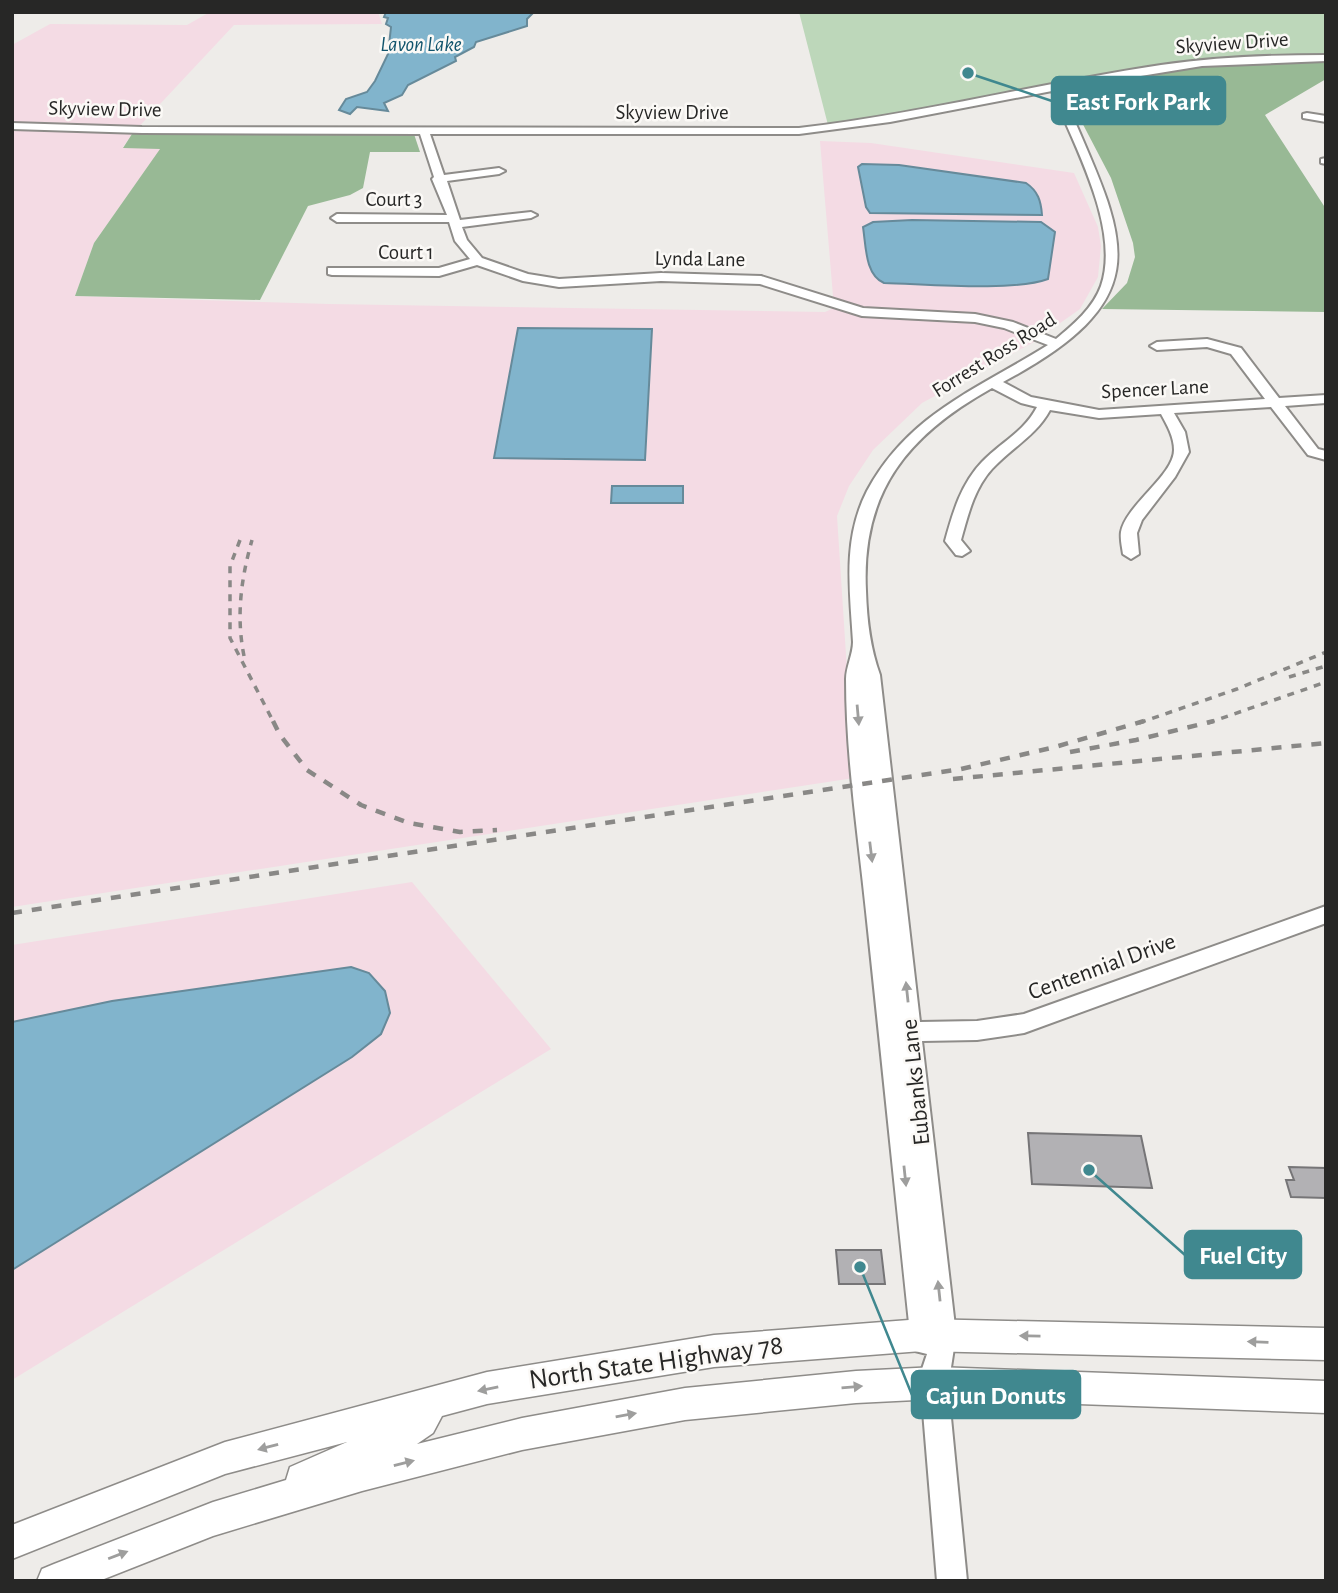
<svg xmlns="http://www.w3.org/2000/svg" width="1338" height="1593" viewBox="0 0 1338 1593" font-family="'Alegreya Sans',sans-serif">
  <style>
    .industrial { fill: #f4dbe4 }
    .green { fill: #bdd7ba }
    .forest { fill: #98b995 }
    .water { fill: #81b4cc; stroke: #668a9a; stroke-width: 2 }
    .building { fill: #b2b1b4; stroke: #767577; stroke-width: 2 }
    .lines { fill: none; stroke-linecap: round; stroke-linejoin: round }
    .minor-casing { stroke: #8e8c89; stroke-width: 4 }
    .major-casing { stroke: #8e8c89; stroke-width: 3 }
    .minor { fill: #fff; fill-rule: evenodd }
    .major { fill: #fff; fill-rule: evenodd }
    .rail-far1 { stroke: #898886; stroke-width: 3.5; stroke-dasharray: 7 7; stroke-linecap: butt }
    .rail { stroke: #898886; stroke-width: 4.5; stroke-dasharray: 10 10; stroke-linecap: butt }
    .oneway { fill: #9e9e9d }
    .labels { text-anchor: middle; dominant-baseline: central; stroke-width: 5; stroke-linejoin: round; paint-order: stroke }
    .far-street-label { font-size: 21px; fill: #272726; stroke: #fbf9f6 }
    .far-water-label { font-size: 21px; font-style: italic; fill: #11546c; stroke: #fbf9f6 }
    .street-label { font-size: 24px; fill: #272726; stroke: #fbf9f6 }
    .near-street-label { font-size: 28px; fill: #272726; stroke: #fbf9f6 }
    .leader { fill: none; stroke: #40888f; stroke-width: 2.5 }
    .callout-dot { fill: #40888f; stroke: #fbf9f6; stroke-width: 2.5 }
    .callout { fill: #40888f; stroke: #40888f; stroke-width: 2.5 }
    .callout-label { font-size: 26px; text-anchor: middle; font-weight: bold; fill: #fff }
  </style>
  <rect width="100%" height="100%" fill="#eeece9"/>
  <path class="industrial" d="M210,12H378L382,24L234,25L132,134L123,147L161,148L94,243L75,296L329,304L825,312L834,308L820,141L871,143L1074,173L1098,227L1101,246L1098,277L1080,309L1032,343L922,403L873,450L849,486L837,516L854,778L12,907V45L50,24L187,25Z
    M412,882L551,1049L12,1380V945Z"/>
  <path class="green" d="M799,12H1326V56L1245,57L828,125Z"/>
  <path class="forest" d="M1326,59V79L1265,115L1326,209V312L1102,309L1127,283L1135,257L1133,243L1111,178L1065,90L1193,66Z
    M132,134H414L420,152H370L363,188L350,195L308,206L260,300L75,296L94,243L160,149L123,148Z"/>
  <path class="water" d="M386,12H534L527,19V26L476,42L474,47L455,57L456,61L408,85L402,95L384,103L388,111L357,107L350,114L339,110L346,99L367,92L375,81L388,54L391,27L386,24L388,18L384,17Z
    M862,164L899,165L1026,183C1038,191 1041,201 1042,215L870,213L866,207L858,167Z
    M912,220L1041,222L1055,232L1048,279C1012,292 926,284 884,283C865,275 866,246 863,227L873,222Z
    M518,328L652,329L645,460L494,458Z
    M612,486H683V503H611Z
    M351,967L369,973L385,991L390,1013L381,1034L352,1057L12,1270V1022L112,1001Z"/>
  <path class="building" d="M1028,1133L1141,1136L1152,1188L1032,1184Z
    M1289,1167L1326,1168V1198L1291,1197L1286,1180H1294Z
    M836,1250H881L885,1284H839Z"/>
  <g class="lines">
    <g class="minor-casing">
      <path id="minor" d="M1326,55V61L1202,66L1061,89C1122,235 1170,293 1003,382L1031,397L1099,410L1265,399L1231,354L1207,347L1157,350L1150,346L1157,342L1207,339L1241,348L1279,398L1326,395V403L1285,406L1318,449L1326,451V460L1308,455L1271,407L1174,413L1185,432L1189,452L1175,477L1142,520L1137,533L1139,554L1131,559L1123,554C1122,547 1120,539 1121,532C1126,505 1174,475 1174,450C1174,437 1167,425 1161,414L1099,418L1050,410C1036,436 1011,448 992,469C974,489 968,515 961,540L970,551L962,556L956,555L945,541C953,512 961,484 982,462C1001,442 1024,432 1037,407L1021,403L992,388C908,435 861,491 866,591C867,621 870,647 880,675L920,1022L977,1021L1024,1014L1326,906V923L1024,1033L977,1040L922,1041L956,1335L948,1387L967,1581H937L920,1375L927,1354L915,1351L911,1342C896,1202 882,1061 867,921C859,841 846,760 846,679C846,667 853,654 853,642C850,590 842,540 867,491C909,413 978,389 1048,345L1004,328L975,322L862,316L760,284L661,281L559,287L523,281L477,265L439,276L332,275L328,274V268H439L470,259L455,241L449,222H337L331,218L337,214L447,215L432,179L434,177L420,134L142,133L12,129V123L142,127L799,128C921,114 1040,83 1161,65C1216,57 1271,55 1326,55ZM1052,91C1073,144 1121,228 1101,286C1093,308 1074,324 1056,339L1013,322L975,314L863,308L761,276L661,273L559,279L528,274L482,258L467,240L462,227L531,218L537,215L531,212L460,220L447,181L499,174L505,171L499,168L444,175L430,134H799L890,122Z
        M1307,113L1326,116V122L1303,118V114Z
        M1326,158V164L1321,163V159Z"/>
    </g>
    <g class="major-casing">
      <path id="major" d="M922,1319L1326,1328V1360L922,1351L714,1367L487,1404L442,1416L433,1433L417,1444L522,1418L685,1388L856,1371L936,1367L1326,1381V1413L936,1399L856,1403L685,1420L522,1450L362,1491L213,1536L99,1581H37L42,1569L54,1564L213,1502L286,1480L290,1467L347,1442L225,1474L12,1559V1525L225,1442L487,1372L714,1335Z"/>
    </g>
    <use href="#minor" class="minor"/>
    <use href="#major" class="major"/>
    <path class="rail-far1" d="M240,540L230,566V638L274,723
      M244,656C236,616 241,579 252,540
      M1289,677L1326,666
      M1139,723L1237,689L1326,652
      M1208,723L1326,682"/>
    <path class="rail" d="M273,721L280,735L307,770L361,805L409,823L460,832L497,830
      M1070,752L1136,740L1214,721
      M953,779L1326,743
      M12,913L961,769L1055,747L1144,721"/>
  </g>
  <defs><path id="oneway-solid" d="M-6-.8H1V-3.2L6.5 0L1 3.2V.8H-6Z" transform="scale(1.75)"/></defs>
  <g class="oneway">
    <use href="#oneway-solid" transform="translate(858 715) rotate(85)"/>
    <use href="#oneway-solid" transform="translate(871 852) rotate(83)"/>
    <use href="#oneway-solid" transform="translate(907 992) rotate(-96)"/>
    <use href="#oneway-solid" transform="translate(905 1176) rotate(84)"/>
    <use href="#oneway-solid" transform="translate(939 1291) rotate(-96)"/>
    <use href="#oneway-solid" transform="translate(1030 1336) rotate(-179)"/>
    <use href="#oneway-solid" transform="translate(1258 1342) rotate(-178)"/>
    <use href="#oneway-solid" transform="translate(852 1387) rotate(-5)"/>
    <use href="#oneway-solid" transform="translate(488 1389) rotate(168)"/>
    <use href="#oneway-solid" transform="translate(626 1415) rotate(-10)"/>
    <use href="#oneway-solid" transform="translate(268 1447) rotate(165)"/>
    <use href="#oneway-solid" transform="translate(404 1463) rotate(-14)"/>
    <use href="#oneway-solid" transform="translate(118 1555) rotate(-21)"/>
  </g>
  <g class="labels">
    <g class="far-street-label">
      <text transform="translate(1232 43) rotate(-4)">Skyview Drive</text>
      <text transform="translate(105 109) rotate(1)">Skyview Drive</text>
      <text x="672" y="112">Skyview Drive</text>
      <text x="394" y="199">Court 3</text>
      <text x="406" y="252">Court 1</text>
      <text transform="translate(700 259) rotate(1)">Lynda Lane</text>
      <text transform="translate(994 355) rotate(-32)">Forrest Ross Road</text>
      <text transform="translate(1155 389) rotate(-3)">Spencer Lane</text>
    </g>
    <g class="far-water-label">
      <text x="421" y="44">Lavon Lake</text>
    </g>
    <g class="street-label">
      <text transform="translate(1102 967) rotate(-20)">Centennial Drive</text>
      <text transform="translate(916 1082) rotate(-96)">Eubanks Lane</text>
    </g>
    <g class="near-street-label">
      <text transform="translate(656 1363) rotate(-8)">North State Highway 78</text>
    </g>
  </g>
  <path class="leader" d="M968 73L1052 101M1089 1170L1185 1255M860 1267L912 1395"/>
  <g class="callout-dot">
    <circle cx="968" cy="73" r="7"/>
    <circle cx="1089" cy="1170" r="7"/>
    <circle cx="860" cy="1267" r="7"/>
  </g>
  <g class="callout">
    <rect x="1052" y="77" width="173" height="47" rx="7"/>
    <rect x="1185" y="1231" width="116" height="47" rx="7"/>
    <rect x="912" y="1371" width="168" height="47" rx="7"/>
  </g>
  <g class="callout-label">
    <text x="1138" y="110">East Fork Park</text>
    <text x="1243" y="1264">Fuel City</text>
    <text x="996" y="1404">Cajun Donuts</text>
  </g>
  <rect width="1338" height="1593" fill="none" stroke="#272726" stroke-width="28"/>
</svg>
